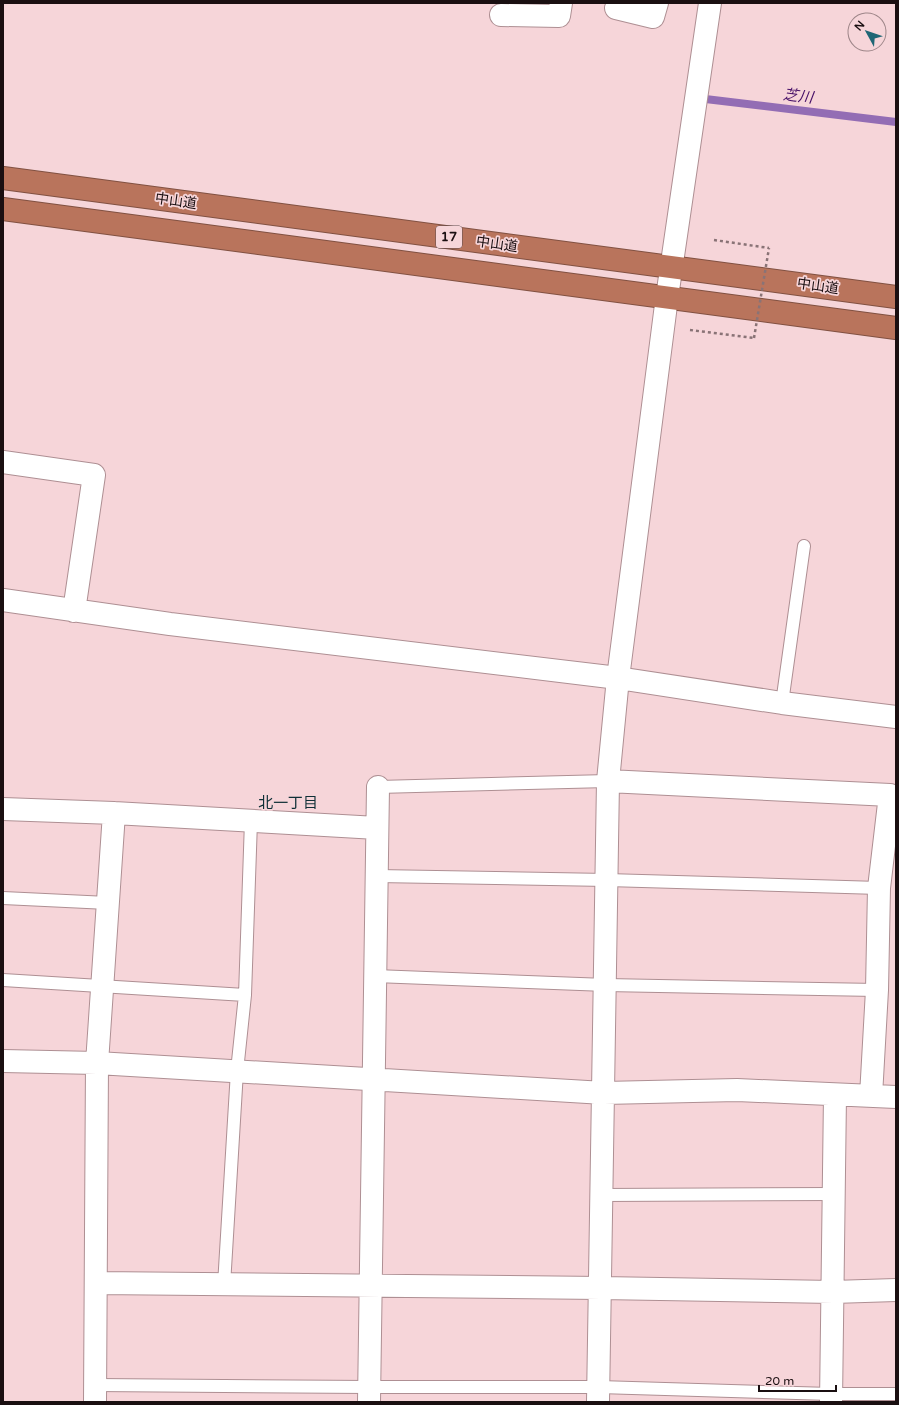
<svg xmlns="http://www.w3.org/2000/svg" width="899" height="1405" viewBox="0 0 899 1405" font-family="'Varela Round','Noto Sans JP',sans-serif">
  <style>
    .lines { fill: none; stroke-linecap: round; stroke-linejoin: round }
    .stream { stroke: #936db4; stroke-width: 8 }
    .lane-casing { stroke: #ae8f93; stroke-width: 14 }
    .street-casing { stroke: #ae8f93; stroke-width: 24 }
    .highway-casing { stroke: #815142; stroke-width: 24 }
    .path { stroke: #897376; stroke-width: 2.5; stroke-dasharray: 3 3; stroke-linecap: butt }
    .lane { stroke: #fff; stroke-width: 12 }
    .street { stroke: #fff; stroke-width: 22 }
    .highway { stroke: #b9745c; stroke-width: 22 }
    .path-bridge { stroke: #897376; stroke-width: 2.5; stroke-dasharray: 3 3; stroke-linecap: butt }
    .labels { text-anchor: middle; dominant-baseline: central; stroke-width: 3.5; stroke-linejoin: round; paint-order: stroke }
    .shield { fill: #f6d5d9; stroke: #5c4a4d; stroke-width: 1 }
    .shield-label { font-size: 13px; font-weight: bold; fill: #1a0f11 }
    .street-label { font-size: 14px; fill: #1a0f11; stroke: #f6d5d9 }
    .water-label { font-size: 15px; font-style: italic; fill: #460f67; stroke: #f6d5d9 }
    .neighbourhood-label { font-size: 15px; fill: #0e2f36; stroke: #f6d5d9 }
  </style>
  <rect width="100%" height="100%" fill="#f6d5d9"/>
  <g class="lines">
    <path class="stream" d="M697,98L896,122"/>
    <g class="lane-casing">
      <path id="lane" d="M782,703L804,546
        M378,787L608,781
        M377,876L607,880L879,888
        M3,898L108,903
        M375,976L606,985L877,990
        M3,980L245,995
        M602,1195L834,1194
        M224,1285L237,1071L245,995L251,821
        M95,1385L369,1387H599L831,1394H896"/>
    </g>
    <g class="street-casing">
      <path id="street" d="M616,8L653,17L657,3
        M501,15L559,16L561,3
        M3,462L94,475L74,611
        M3,600L170,624L618,678L782,703L896,717
        M608,781L890,795L879,888L877,990L871,1096
        M3,809L114,813L377,828
        M3,1061L97,1063L604,1093L737,1090L896,1097
        M96,1283L601,1288L833,1292L896,1290
        M95,1402L97,1063L114,813
        M369,1402L378,787
        M598,1402L608,781L618,678L667,297L710,3
        M831,1402L835,1095"/>
    </g>
    <g class="highway-casing">
      <path id="highway" d="M3,178L896,297
        M3,209L896,328"/>
    </g>
    <path class="path" d="M714,240L769,248
      M690,330L754,338"/>
    <use href="#lane" class="lane"/>
    <use href="#street" class="street"/>
    <use href="#highway" class="highway"/>
    <path class="path-bridge" d="M754,338L769,248"/>
  </g>
  <g class="labels">
    <rect class="shield" x="436" y="226" width="26" height="22" rx="3"/>
    <g class="shield-label">
      <text x="449" y="237">17</text>
    </g>
    <g class="street-label">
      <text transform="translate(176 201) rotate(8)">中山道</text>
      <text transform="translate(497 244) rotate(8)">中山道</text>
      <text transform="translate(818 286) rotate(8)">中山道</text>
    </g>
    <g class="water-label">
      <text transform="translate(798 96) rotate(7)">芝川</text>
    </g>
    <g class="neighbourhood-label">
      <text x="288" y="803">北一丁目</text>
    </g>
  </g>
  <rect width="899" height="1405" fill="none" stroke="#1a0f11" stroke-width="8"/>
  <g transform="translate(867 32) rotate(310)"><circle r="19" fill="#f6d5d9" stroke="#9e8689"/>
  <path d="M0-3L7 15L0 10L-7 15Z" fill="#1f6675"/>
  <text y="-6" font-size="11" font-weight="bold" text-anchor="middle" fill="#1a0f11">N</text>
  </g>
  <path d="M759 1385v6h77v-6" fill="none" stroke="#1a0f11" stroke-width="2"/>
  <text x="765" y="1385" font-size="12" fill="#1a0f11" stroke="#f6d5d9" stroke-width="3" paint-order="stroke">20 m</text>
</svg>
